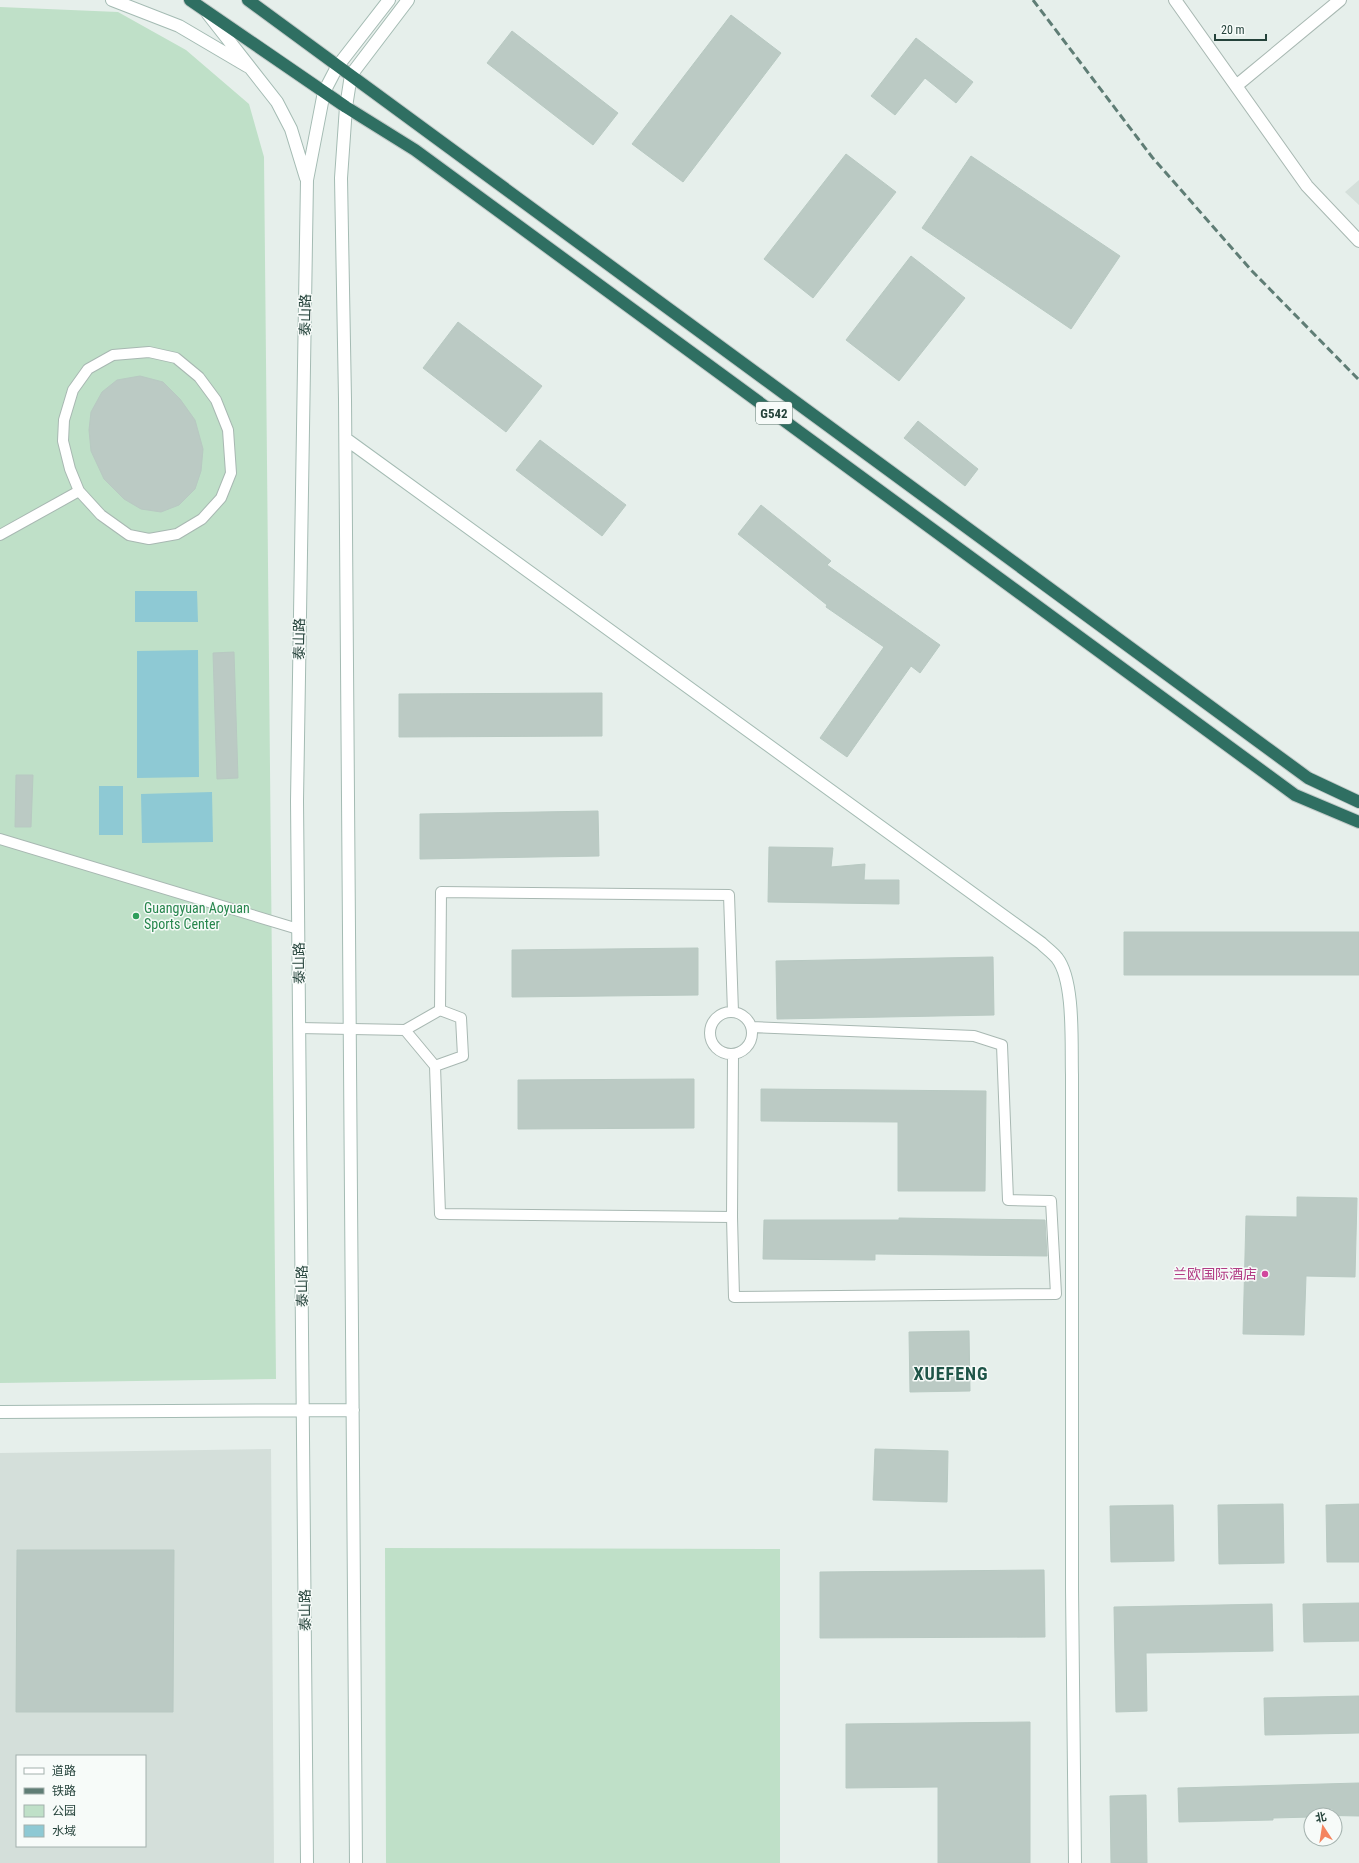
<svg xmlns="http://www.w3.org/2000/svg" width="1359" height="1863" viewBox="0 0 1359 1863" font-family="'Roboto Condensed','Noto Sans SC',sans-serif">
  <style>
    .built { fill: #d4dfda; fill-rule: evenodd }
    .green { fill: #bfe0c8 }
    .water { fill: #8ec9d4 }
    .building { fill: #bbcac4; stroke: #b8c9c2 }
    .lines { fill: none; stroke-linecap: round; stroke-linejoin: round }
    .lane-casing { stroke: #a8b8b2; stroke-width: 12 }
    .street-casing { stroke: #a8b8b2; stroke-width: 14 }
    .secondary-casing { stroke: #a4bbb3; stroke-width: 14 }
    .highway-casing { stroke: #c2cac8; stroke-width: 14 }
    .lane { stroke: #fff; stroke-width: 10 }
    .street { stroke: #fff; stroke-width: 12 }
    .secondary { stroke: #fff; stroke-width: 12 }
    .highway { stroke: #2f6f62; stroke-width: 12 }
    .rail { stroke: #5f7d75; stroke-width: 3; stroke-dasharray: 8 4; stroke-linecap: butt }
    .leisure-dot { fill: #2e9e5b; stroke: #f7fbf9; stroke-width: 1.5 }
    .hotel-dot { fill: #d1479c; stroke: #f7fbf9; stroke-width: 1.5 }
    .labels { text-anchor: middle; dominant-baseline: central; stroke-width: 3; stroke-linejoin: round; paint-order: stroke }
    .shield { fill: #f7fbf9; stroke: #637a73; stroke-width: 1 }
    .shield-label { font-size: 13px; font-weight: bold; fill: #24423a }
    .street-label { font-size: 14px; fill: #24423a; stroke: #f7fbf9 }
    .leisure-label { font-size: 14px; fill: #27864d; stroke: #f7fbf9; text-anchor: start }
    .hotel-label { font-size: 14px; fill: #b23c85; stroke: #f7fbf9; text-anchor: end }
    .district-label { font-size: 18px; font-weight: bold; letter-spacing: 1px; fill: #1f5548; stroke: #f7fbf9 }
  </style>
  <rect width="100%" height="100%" fill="#e6efeb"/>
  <path class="built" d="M1359,180V205L1345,192Z
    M271,1449L274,1863H0V1453ZM17,1756H145V1846H17Z"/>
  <path class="green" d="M0,7L118,12L186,50L249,104L264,157L276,1379L0,1383Z
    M385,1548L780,1549V1863H386Z"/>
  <path class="water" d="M135,591H197L198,622H135Z
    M198,650L199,777L137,778V651Z
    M99,786H123V835H99Z
    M212,792L213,842L142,843L141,794Z"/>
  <path class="building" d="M731,15L781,53L683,182L632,144Z
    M512,31L618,113L593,145L487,63Z
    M916,38L973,82L956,103L925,78L895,115L871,96Z
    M846,154L896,192L813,298L764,259Z
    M971,156L1120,256L1071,329L922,228Z
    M911,256L965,298L899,381L846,340Z
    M458,322L542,386L506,432L423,368Z
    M140,376L163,382L180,399L195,420L203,449L201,471L195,489L179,505L161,512L141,509L124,499L104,479L91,451L89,430L91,412L102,392L117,380Z
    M918,421L978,469L965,486L904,438Z
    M540,440L626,505L602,536L516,470Z
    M761,505L831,561L827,565L940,645L920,673L911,666L847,757L820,738L884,647L826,607L827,605L738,534Z
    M234,652L238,778L217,779L213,653Z
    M602,693V736L399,737V694Z
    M16,775H33L31,827H15Z
    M598,811L599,856L420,859V814Z
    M769,847L833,848L831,867L865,864L864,880H899V904L768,902Z
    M1124,932H1359V975H1124Z
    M698,948V995L512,997V950Z
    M993,957L994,1015L777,1019L776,961Z
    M694,1079V1128L518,1129V1080Z
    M761,1089L986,1091L985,1191H898V1122L761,1121Z
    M1297,1197L1357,1198L1355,1277L1306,1276L1304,1335L1243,1334L1246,1216L1297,1217Z
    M899,1218L1045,1220L1047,1256L875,1254V1260L763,1259L764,1220H899Z
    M969,1331L970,1391L910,1392L909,1332Z
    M875,1449L948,1451L947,1502L873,1500Z
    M1283,1504L1284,1563L1219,1564L1218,1505Z
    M1359,1504V1562H1327L1326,1505Z
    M1173,1505L1174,1561L1111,1562L1110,1506Z
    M17,1550H174L173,1712H16Z
    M1044,1570L1045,1637L820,1638V1572Z
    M1359,1603V1641L1304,1642L1303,1604Z
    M1272,1604L1273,1651L1146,1653L1147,1711L1116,1712L1114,1607Z
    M1359,1696V1733L1265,1735L1264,1698Z
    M1030,1722V1863H938V1787L846,1788V1724Z
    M1359,1783V1816L1311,1815V1817L1273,1818V1820L1179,1822L1178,1788Z
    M1146,1795L1147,1863H1111L1110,1796Z"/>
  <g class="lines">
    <g class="lane-casing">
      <path id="lane" d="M149,352L176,358L199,377L216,400L228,430L231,473L221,498L202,519L177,534L149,539L129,535L101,515L79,491L70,469L63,441L64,420L73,390L88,369L113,355Z
        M0,535L79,491
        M0,839L298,929
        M710 1033a21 21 0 1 1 42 0a21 21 0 1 1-42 0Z
        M299,1028L405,1030
        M733,1055L732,1217L440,1214L435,1066L463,1056L461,1018L440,1010L441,892L729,895L733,1012
        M435,1066L405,1030L440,1010
        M732,1217L734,1297L1056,1294L1051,1201L1008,1200L1002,1045L974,1036L752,1027"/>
    </g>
    <g class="street-casing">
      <path id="street" d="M1175,0L1307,186L1359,241
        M1236,86L1340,0"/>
    </g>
    <g class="secondary-casing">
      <path id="secondary" d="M112,0L179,26L247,66
        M208,14L277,102L291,129L306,178
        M346,439L1041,943C1046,948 1052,952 1057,958C1075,981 1071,1046 1072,1075V1589L1075,1863
        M0,1412L353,1410
        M307,1863L297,801L307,180L324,92L337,67L389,0
        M356,1863L345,399L341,178L346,107L351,75L408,0"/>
    </g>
    <g class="highway-casing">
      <path id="highway" d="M190,0L346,107L415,150L1295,795L1359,822
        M248,0L1308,778L1359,802"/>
    </g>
    <use href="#lane" class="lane"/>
    <use href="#street" class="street"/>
    <use href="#secondary" class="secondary"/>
    <use href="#highway" class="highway"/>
    <path class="rail" d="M1033,0L1152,157L1252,271L1359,380"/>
  </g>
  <circle class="leisure-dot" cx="136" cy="916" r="4"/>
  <circle class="hotel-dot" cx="1265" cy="1274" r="4"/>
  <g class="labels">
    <rect class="shield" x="756" y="402" width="36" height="22" rx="3"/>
    <g class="shield-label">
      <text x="774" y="413">G542</text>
    </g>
    <g class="street-label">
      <text transform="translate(305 315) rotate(-89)">泰山路</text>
      <text transform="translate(299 639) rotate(-89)">泰山路</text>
      <text transform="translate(299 963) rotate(-91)">泰山路</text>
      <text transform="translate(302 1286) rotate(-91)">泰山路</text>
      <text transform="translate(305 1610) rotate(-91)">泰山路</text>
    </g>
    <g class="leisure-label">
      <text x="144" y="908">Guangyuan Aoyuan<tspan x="144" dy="16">Sports Center</tspan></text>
    </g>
    <g class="hotel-label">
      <text x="1257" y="1274">兰欧国际酒店</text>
    </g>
    <g class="district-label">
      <text x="951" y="1373">XUEFENG</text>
    </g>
  </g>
  <rect x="16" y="1755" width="130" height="92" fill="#f7fbf9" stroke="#a3b1ad"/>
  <rect x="24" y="1768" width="20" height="6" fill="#ffffff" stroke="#a3b1ad"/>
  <text x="52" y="1775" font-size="12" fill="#24423a">道路</text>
  <rect x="24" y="1788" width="20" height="6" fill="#5f7d75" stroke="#a3b1ad"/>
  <text x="52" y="1795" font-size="12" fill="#24423a">铁路</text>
  <rect x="24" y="1805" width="20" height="12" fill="#bfe0c8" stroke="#a3b1ad"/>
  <text x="52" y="1815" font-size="12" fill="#24423a">公园</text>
  <rect x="24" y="1825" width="20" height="12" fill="#8ec9d4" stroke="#a3b1ad"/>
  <text x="52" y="1835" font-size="12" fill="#24423a">水域</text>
  <g transform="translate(1323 1827) rotate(348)"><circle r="19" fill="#f7fbf9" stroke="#a3b1ad"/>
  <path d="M0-3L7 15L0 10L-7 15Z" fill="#f4845f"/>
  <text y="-6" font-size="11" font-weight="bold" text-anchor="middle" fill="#24423a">北</text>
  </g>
  <path d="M1215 34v6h51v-6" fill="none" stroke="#24423a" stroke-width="2"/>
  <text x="1221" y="34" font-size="12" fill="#24423a" stroke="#f7fbf9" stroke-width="3" paint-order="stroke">20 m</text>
</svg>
